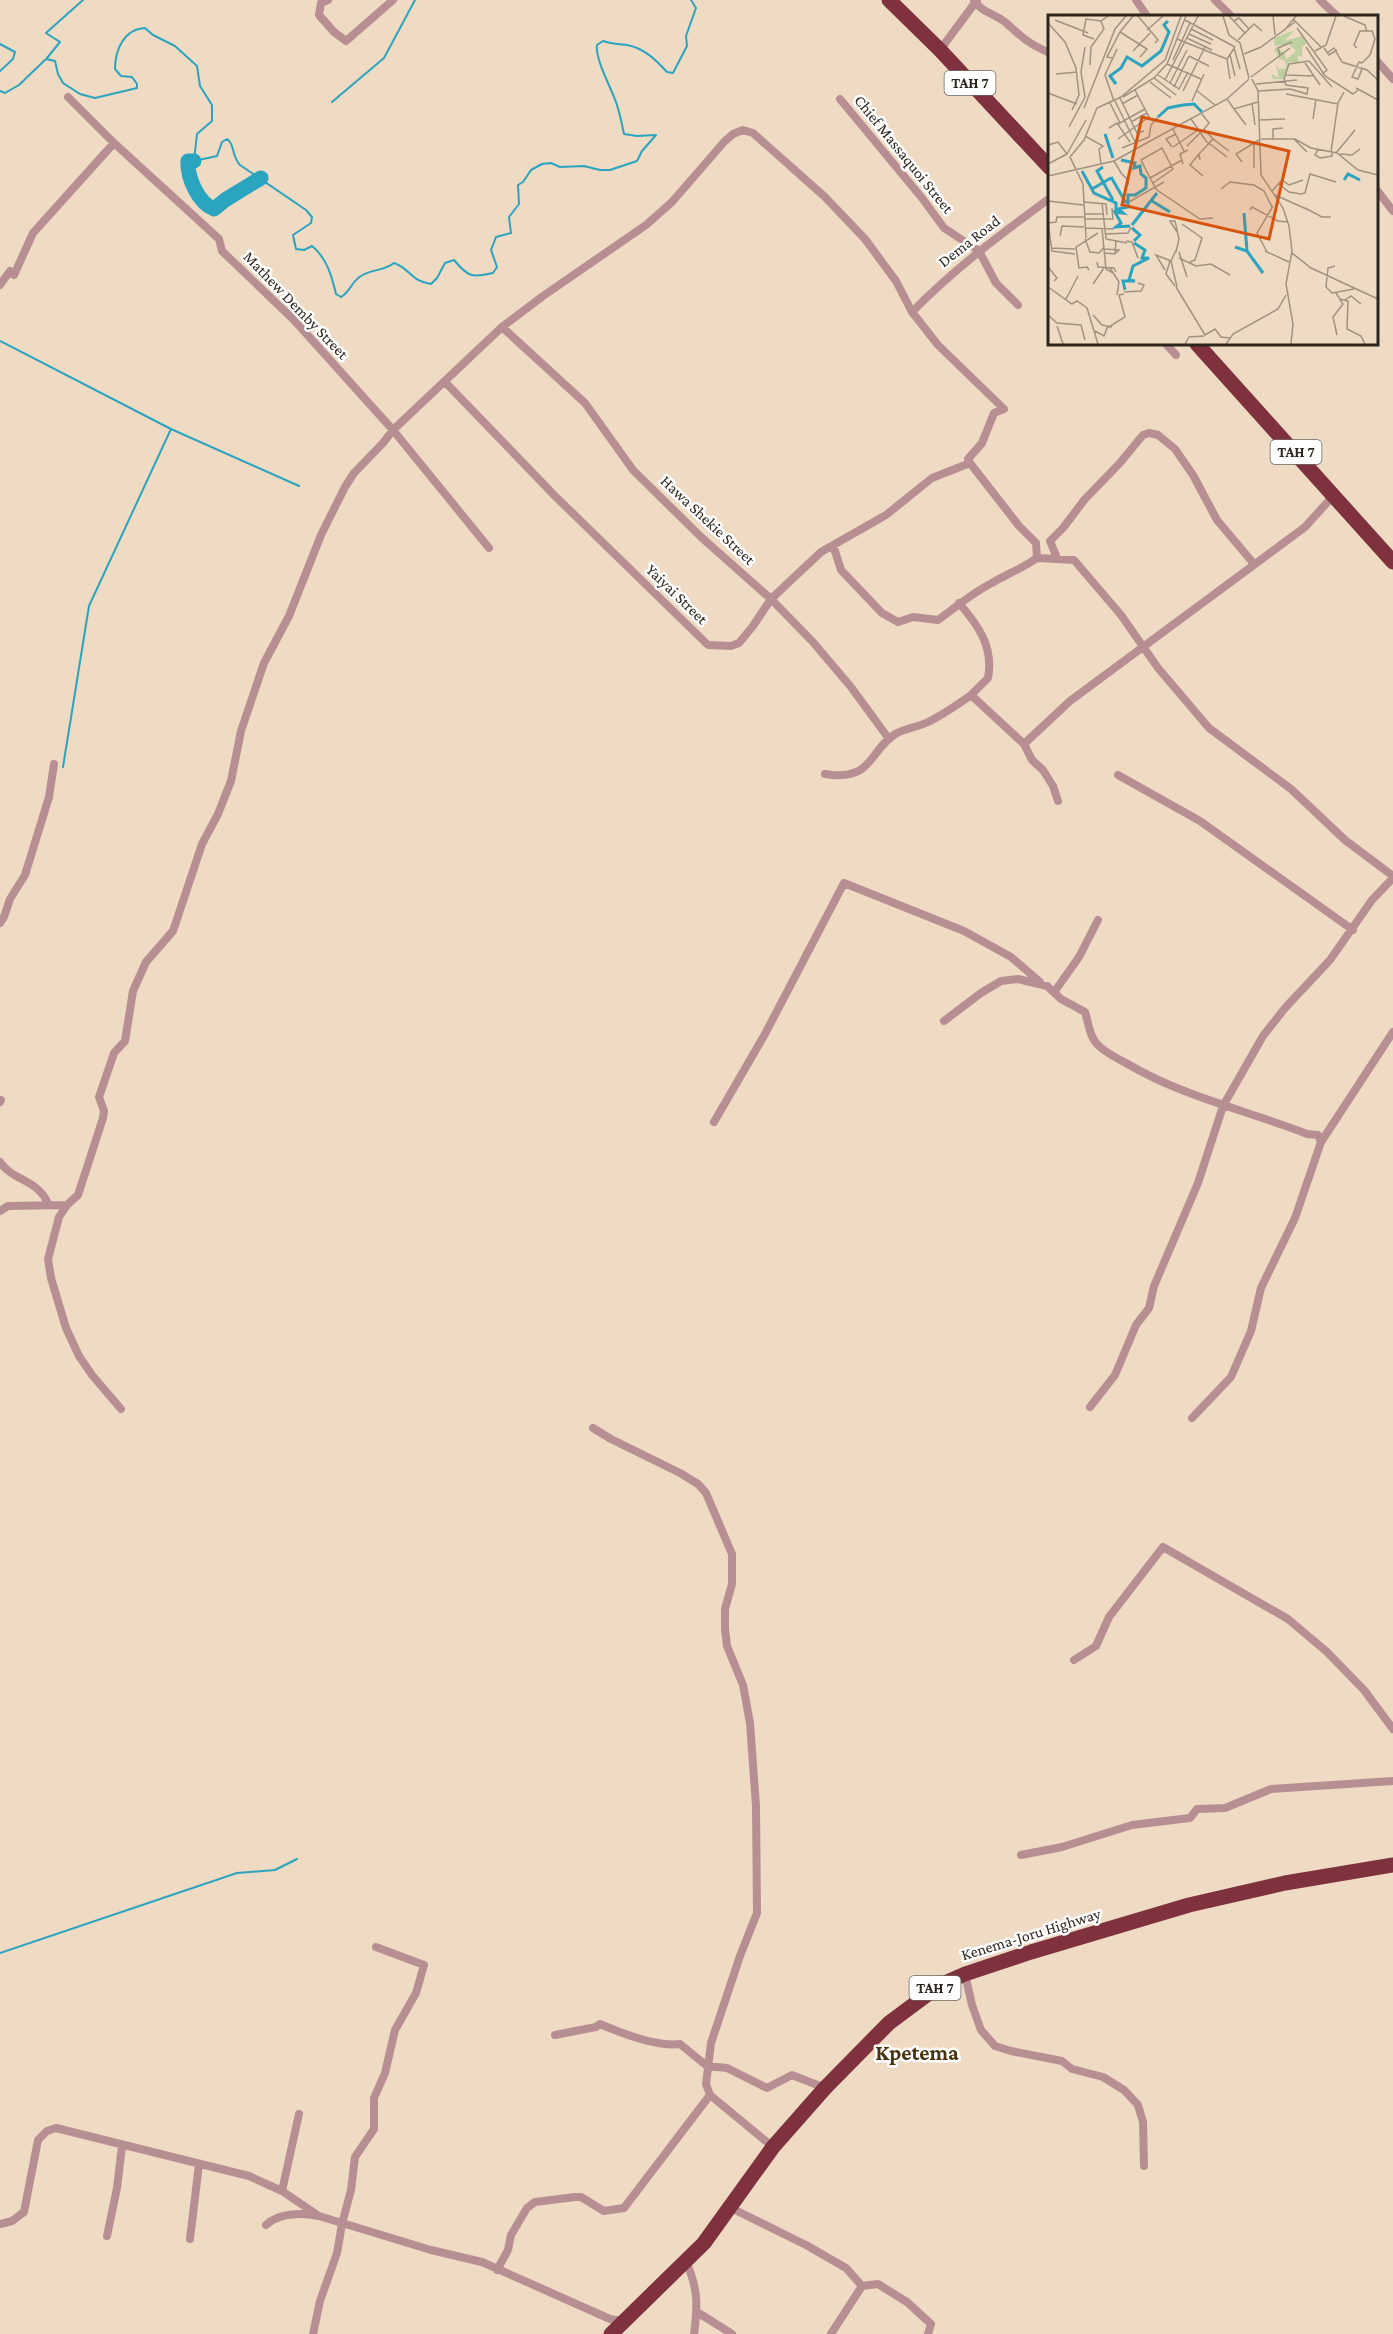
<svg xmlns="http://www.w3.org/2000/svg" width="1393" height="2334" viewBox="0 0 1393 2334" font-family="'Crimson Pro',serif">
  <style>
    .lines { fill: none; stroke-linecap: round; stroke-linejoin: round }
    .stream { stroke: #2ba4bf; stroke-width: 2 }
    .river { stroke: #2ba4bf; stroke-width: 15 }
    .street { stroke: #b78f92; stroke-width: 8 }
    .highway { stroke: #7f313e; stroke-width: 15 }
    .labels { text-anchor: middle; dominant-baseline: central; stroke-width: 5; stroke-linejoin: round; paint-order: stroke }
    .shield { fill: #fff; stroke: #6c6761; stroke-width: 1.5 }
    .shield-label { font-size: 15px; font-weight: bold; fill: #2d261d }
    .street-label { font-size: 16px; fill: #2d261d; stroke: #fff }
    .district-label { font-size: 22px; font-weight: bold; fill: #49330e; stroke: #fff }
    .inset-river { fill: none; stroke: #2ba4bf; stroke-width: 3 }
    .inset-road { fill: none; stroke: #a19281; stroke-width: 1.5 }
    .view { fill: #d5540e; fill-opacity: 0.15; stroke: #d5540e; stroke-width: 3 }
    .inset-edge { fill: none; stroke: #2d261d; stroke-width: 3 }
  </style>
  <rect width="100%" height="100%" fill="#efdac3"/>
  <g class="lines">
    <path class="stream" d="M0,44L15,52L13,59L0,71
      M47,58L60,42L46,33L83,0
      M0,91L5,93L19,85L46,59L55,61L58,74L63,83L80,94L95,98L137,88V84L132,77L121,76L115,69C115,50 124,29 145,28L153,35L175,46L197,66L200,86L212,105V121L197,134L194,161L217,156L222,142L227,139C235,144 231,155 240,165L306,210L312,217L311,223L293,235L296,249L304,250L312,246C327,258 332,277 336,294L341,297C351,291 351,282 361,276C372,269 384,271 394,263C411,269 410,281 431,284L437,278L445,263L454,260C468,277 472,278 493,273L497,267L491,250L496,237L511,233L509,217L519,204L518,185L523,182L531,170L542,164L551,163L560,167L584,166L600,170H610L637,161L642,151L656,135L637,136L624,134C622,124 620,115 617,105C612,89 595,60 597,45L603,41C611,44 618,44 627,45C644,48 656,60 667,72L673,73L687,46L686,36L696,8L691,0
      M332,102L384,58L415,0
      M0,341L171,429L299,486
      M63,767L89,606L171,429
      M0,1953L237,1873L275,1870L297,1859"/>
    <path class="river" d="M194,161H188C187,177 198,203 214,209L225,200L261,178"/>
    <path class="street" d="M328,0L321,3L319,15L334,32L346,41L393,0
      M974,0C982,13 994,13 1005,22C1022,37 1028,44 1050,53
      M1136,0L1147,16
      M1215,0L1231,16
      M1320,0L1337,16
      M940,50L977,0
      M1376,60L1393,79
      M68,97L114,143L219,239L222,251L294,320L393,430L489,548
      M840,99L922,198L944,228L979,251L996,283L1018,305
      M1376,189L1393,211
      M0,285L10,271L14,275L33,233L114,143
      M912,312C954,269 1001,234 1050,198
      M502,327L585,403L633,470L701,537L771,599L812,641L851,687L889,739
      M1166,344L1176,355
      M970,463L1019,526L1036,543L1037,558
      M833,545L841,570L882,613L898,622L913,617L938,620C956,607 972,593 992,583C1007,574 1023,568 1037,558L1074,560L1121,615L1158,668L1209,728L1291,789L1345,840L1393,876
      M1057,558L1050,541L1063,528L1085,499L1119,464L1143,435L1149,433L1158,435L1175,449L1193,475L1217,520L1254,564
      M959,603C978,625 994,647 988,678L971,695
      M1024,744L1070,701L1305,527L1334,495
      M825,774C874,782 868,750 897,733C907,728 918,727 928,722C943,715 957,705 971,695L1024,744L1032,760L1043,770L1053,786L1058,801
      M1118,775L1200,821L1353,930
      M0,923L4,917L10,899L25,875L49,797L54,764
      M1055,991L1079,957L1098,920
      M944,1021L981,993L1001,981L1018,979L1047,986L1061,999L1085,1012C1089,1024 1089,1037 1099,1046C1106,1053 1117,1058 1126,1063C1183,1097 1246,1110 1307,1134L1318,1135L1321,1142L1295,1218L1261,1288L1251,1331L1231,1377L1192,1418
      M0,1102L1,1100
      M714,1122L765,1034L844,883L964,931L1011,957L1040,982
      M1321,1142L1393,1032
      M0,1162C13,1181 39,1180 48,1204
      M0,1211L8,1206L67,1205
      M1090,1407L1115,1375L1136,1325L1149,1308L1154,1286L1198,1183L1223,1106L1263,1036L1285,1008L1330,960L1372,900L1393,878
      M121,1409L92,1375L79,1356L66,1328L51,1278L48,1259L59,1217L67,1205L78,1195L103,1118L104,1111L99,1097L114,1053L125,1041L133,991L146,962L173,931L202,844L218,814L231,781L241,731L264,663L289,616L321,535L345,487L354,473L383,443L393,430L502,327L543,296L646,225L672,202L724,142L733,134L743,130L753,133L825,197L865,239L896,281L912,312L938,345L1004,409L994,413L982,443L968,459L970,463L932,478L886,515L821,552L771,599L753,626L739,643L731,646L708,645L555,496L445,382
      M593,1428L611,1439L680,1473L698,1484L706,1493L732,1554V1584L725,1609V1629L727,1646L743,1685L750,1723L756,1806L757,1913L740,1956L711,2043L706,2084L710,2095L773,2147
      M1074,1660L1096,1646L1109,1617L1163,1547L1288,1619L1327,1652L1364,1690L1393,1729
      M1021,1855L1062,1847L1132,1825L1190,1818L1197,1809L1225,1808L1271,1789L1393,1781
      M965,1974L972,2005L981,2030L995,2046L1011,2051L1062,2061L1072,2069L1103,2077L1124,2090L1138,2105L1143,2122L1144,2166
      M555,2035L596,2027L600,2024C623,2034 656,2047 680,2044L707,2066L727,2068L767,2088L792,2075L825,2088
      M282,2191L299,2114
      M731,2208L806,2245L846,2268L862,2286L878,2284L907,2302L931,2324L928,2334
      M0,2224L12,2221L24,2212L38,2140L47,2131L56,2128L249,2176L282,2191L319,2216
      M266,2225C279,2212 303,2213 319,2216L431,2250L482,2262L610,2319L623,2321
      M107,2236L117,2188L122,2146
      M190,2239L199,2164
      M686,2261C698,2289 698,2304 694,2334
      M497,2270L508,2250L511,2235L527,2208L535,2202L575,2197H581L604,2211L624,2208L710,2095
      M697,2312L732,2334
      M313,2334L320,2301L337,2253L342,2224L351,2190L355,2157L374,2129V2098L385,2073L395,2030L416,1993L424,1965L376,1947
      M831,2334L862,2286"/>
    <path class="highway" d="M889,0L940,50L1050,168
      M1197,344L1393,562
      M611,2334L704,2243L773,2147L825,2088L889,2023L940,1985L965,1974L1031,1952L1189,1905L1285,1883L1393,1865"/>
  </g>
  <g class="labels">
    <g class="shield">
      <rect x="944.5" y="71" width="51" height="24" rx="4.5"/>
      <rect x="1270.5" y="440" width="51" height="24" rx="4.5"/>
      <rect x="909.5" y="1976" width="51" height="24" rx="4.5"/>
    </g>
    <g class="shield-label">
      <text x="970" y="83">TAH 7</text>
      <text x="1296" y="452">TAH 7</text>
      <text x="935" y="1988">TAH 7</text>
    </g>
    <g class="street-label">
      <text transform="translate(904 154) rotate(51)">Chief Massaquoi Street</text>
      <text transform="translate(969 241) rotate(-38)">Dema Road</text>
      <text transform="translate(296 305) rotate(46)">Mathew Demby Street</text>
      <text transform="translate(708 520) rotate(43)">Hawa Shekie Street</text>
      <text transform="translate(677 594) rotate(44)">Yaiyai Street</text>
      <text transform="translate(1031 1934) rotate(-17)">Kenema-Joru Highway</text>
    </g>
    <g class="district-label">
      <text x="917" y="2052">Kpetema</text>
    </g>
  </g>
  <g transform="translate(1048 15)">
    <rect width="330" height="330" fill="#efdac3"/>
    <path d="M247,15L236,26L254,21L259,28L254,32V42L249,40L251,47H241L236,64H225L223,59L231,63L228,49L231,54L238,53L237,46L230,43L228,36L226,38L227,32L237,38L238,45L248,36L241,29L227,31L226,23Z" fill="#bdd09e"/>
    <path class="inset-river" d="M68,69L62,61L73,53L79,42L94,51L113,36L121,17L116,10L120,6M110,102L120,93L135,90L146,89L154,97M57,119L65,143M73,145L87,148L86,153L92,151L93,159L98,163V173L87,180H80V192L70,194L75,198L67,197L73,208L68,212L82,211M55,152L49,156L65,185M34,156L46,178L68,188V197M63,162L78,188M296,165L300,159L312,165M44,174L63,163M104,186L122,197M196,198L199,236M84,210L109,178M84,213L92,220L86,226M187,232L199,236L215,258M77,275L75,266H87L81,265L85,251L101,243H94L97,235L86,228"/>
    <path class="inset-road" d="M90,1L110,25L107,28M138,1L119,49L153,64M175,1L181,20L192,28L201,63M181,1L197,18M225,1L227,20M296,1L317,10L319,17M245,4L274,33M7,5L40,18M137,5L187,32M186,6L191,3L201,14M0,8L17,27L28,53L31,80L24,95M249,13L279,55L274,59M143,14L165,25M99,15L115,1M236,16L248,1M72,17L99,34L92,42M141,19L163,29M139,23L164,35M46,24L35,20L38,4L53,6M129,24L179,44M190,25L206,9L214,16M258,32L277,61L305,79L310,75M186,33L192,54M276,33L281,40L289,35M309,33L306,30L312,16H324L327,24L322,40L314,48L311,47L304,62L310,64L314,54M85,36L102,18M267,36L278,30L288,1M279,38L286,33L294,47L319,55L330,65M196,39L213,32L247,7M182,40L187,61M232,40L230,33L244,27M141,41L161,51M64,43L59,42L72,17L85,1M125,45L142,8M257,48L272,70M42,50L43,32L56,14L53,6L60,1M8,59L29,57M110,60L131,74L140,57M238,60L265,61M203,62L242,33M106,63L128,80M182,64L179,44L187,32M204,64L210,76L213,160L235,193L241,211L244,236L238,269L245,309L243,329M236,64L241,49L261,46L284,72M117,65L150,1M102,67L123,83M122,68L139,35M208,69L249,65M126,72L141,41M308,73L330,85M148,75L167,90M135,76L157,32M210,76L242,74L259,79L260,73L238,70L236,64M0,78L29,89M238,79L290,89M75,82L106,63L119,49M72,83L89,118L96,116M179,84L186,94L210,87M66,86L57,60L69,34M67,86L88,129M144,86L156,59M62,88L72,108M204,88L207,110M74,89L90,80M36,93L67,14L78,1M186,94L198,110M154,99L161,108L156,114L165,124M143,104L158,126L179,142M265,104L268,84M212,105L237,104M83,107L99,98M70,109L97,94M21,112L37,82L33,57L37,32M61,113L69,108L82,127M125,114L136,136M37,121L55,131L51,134L53,149M70,124L101,102L87,75M213,124H247L263,133L289,138L310,155L330,160M225,124V114L235,113M246,124L259,137M0,130L10,127L19,139L38,105M139,131L152,118M124,132L118,124L128,119M125,132L150,115M74,133L101,122L103,110L110,102M270,134L267,140L272,143L284,141V137M283,137L290,88L296,77M288,138L307,115M151,139L142,150L155,161M292,139L304,140L312,134M152,145L151,139L165,124L181,136M66,146L73,158L79,164L80,166V170L79,164M194,147L188,139L211,125M0,149L19,139M135,149L132,139L140,135M206,153V127M0,161L66,146L179,84L201,64M102,163L134,145M105,168L125,154L114,133L93,145L102,163L107,172L109,175L152,204L165,203M231,169L241,177L253,179L257,178L262,159L288,167M173,174L182,167L206,170L216,176L224,192M224,176L234,165L241,170L255,165M227,180L263,196M0,186L35,190M35,187L58,189L59,200M81,187L116,167M54,188L58,224M257,193L274,202H283M202,195L204,192L230,206L240,207M36,199H56M36,204H65L64,193M0,208L4,236L27,239M0,208L8,207L9,202H36M134,209L154,223L147,245L142,247M37,213L66,214M54,214L58,254L65,258M58,219L80,218L83,212M12,221L14,211L36,212M38,223L35,169L22,142L36,125L49,93L73,82L117,45L133,1M37,224L42,237L51,238L56,232M58,224L79,228M78,226L84,227L90,243M3,233L27,234M56,234L71,235L68,238M128,235L123,246L129,272M217,236L241,247M128,237L131,224L127,206H122L129,217M131,237L139,262M219,237L209,218L225,191M57,238L67,239L68,225M244,238L263,253L330,284M131,243L148,251L163,249L182,260M122,246L118,259L127,271M49,247L50,252L66,253L68,257M287,251L280,253L278,272L284,278L306,274M0,252L9,263L6,266M62,253L71,267L69,280M41,255L39,252L31,253L28,232L50,218M117,255L108,240L123,246M45,269L56,253M0,272L24,289L29,286L39,293L50,329M128,272L157,320L167,314L173,322L182,323M76,277L93,276L96,270L90,268M288,278L292,284L300,286L299,314L313,321L317,329M18,284L30,261M297,285L303,281L313,289M0,300L9,308L33,310L37,325M45,300L54,310L64,312M9,311L15,329M47,316L56,321L59,313L77,302L71,280L76,279M289,320L285,302L295,289L292,285M137,329L141,322L156,321M178,329L185,319L230,294L238,280"/>
    <path class="view" d="M94,102L241,136L221,224L74,190Z"/>
    <rect width="330" height="330" class="inset-edge"/>
  </g>
</svg>
